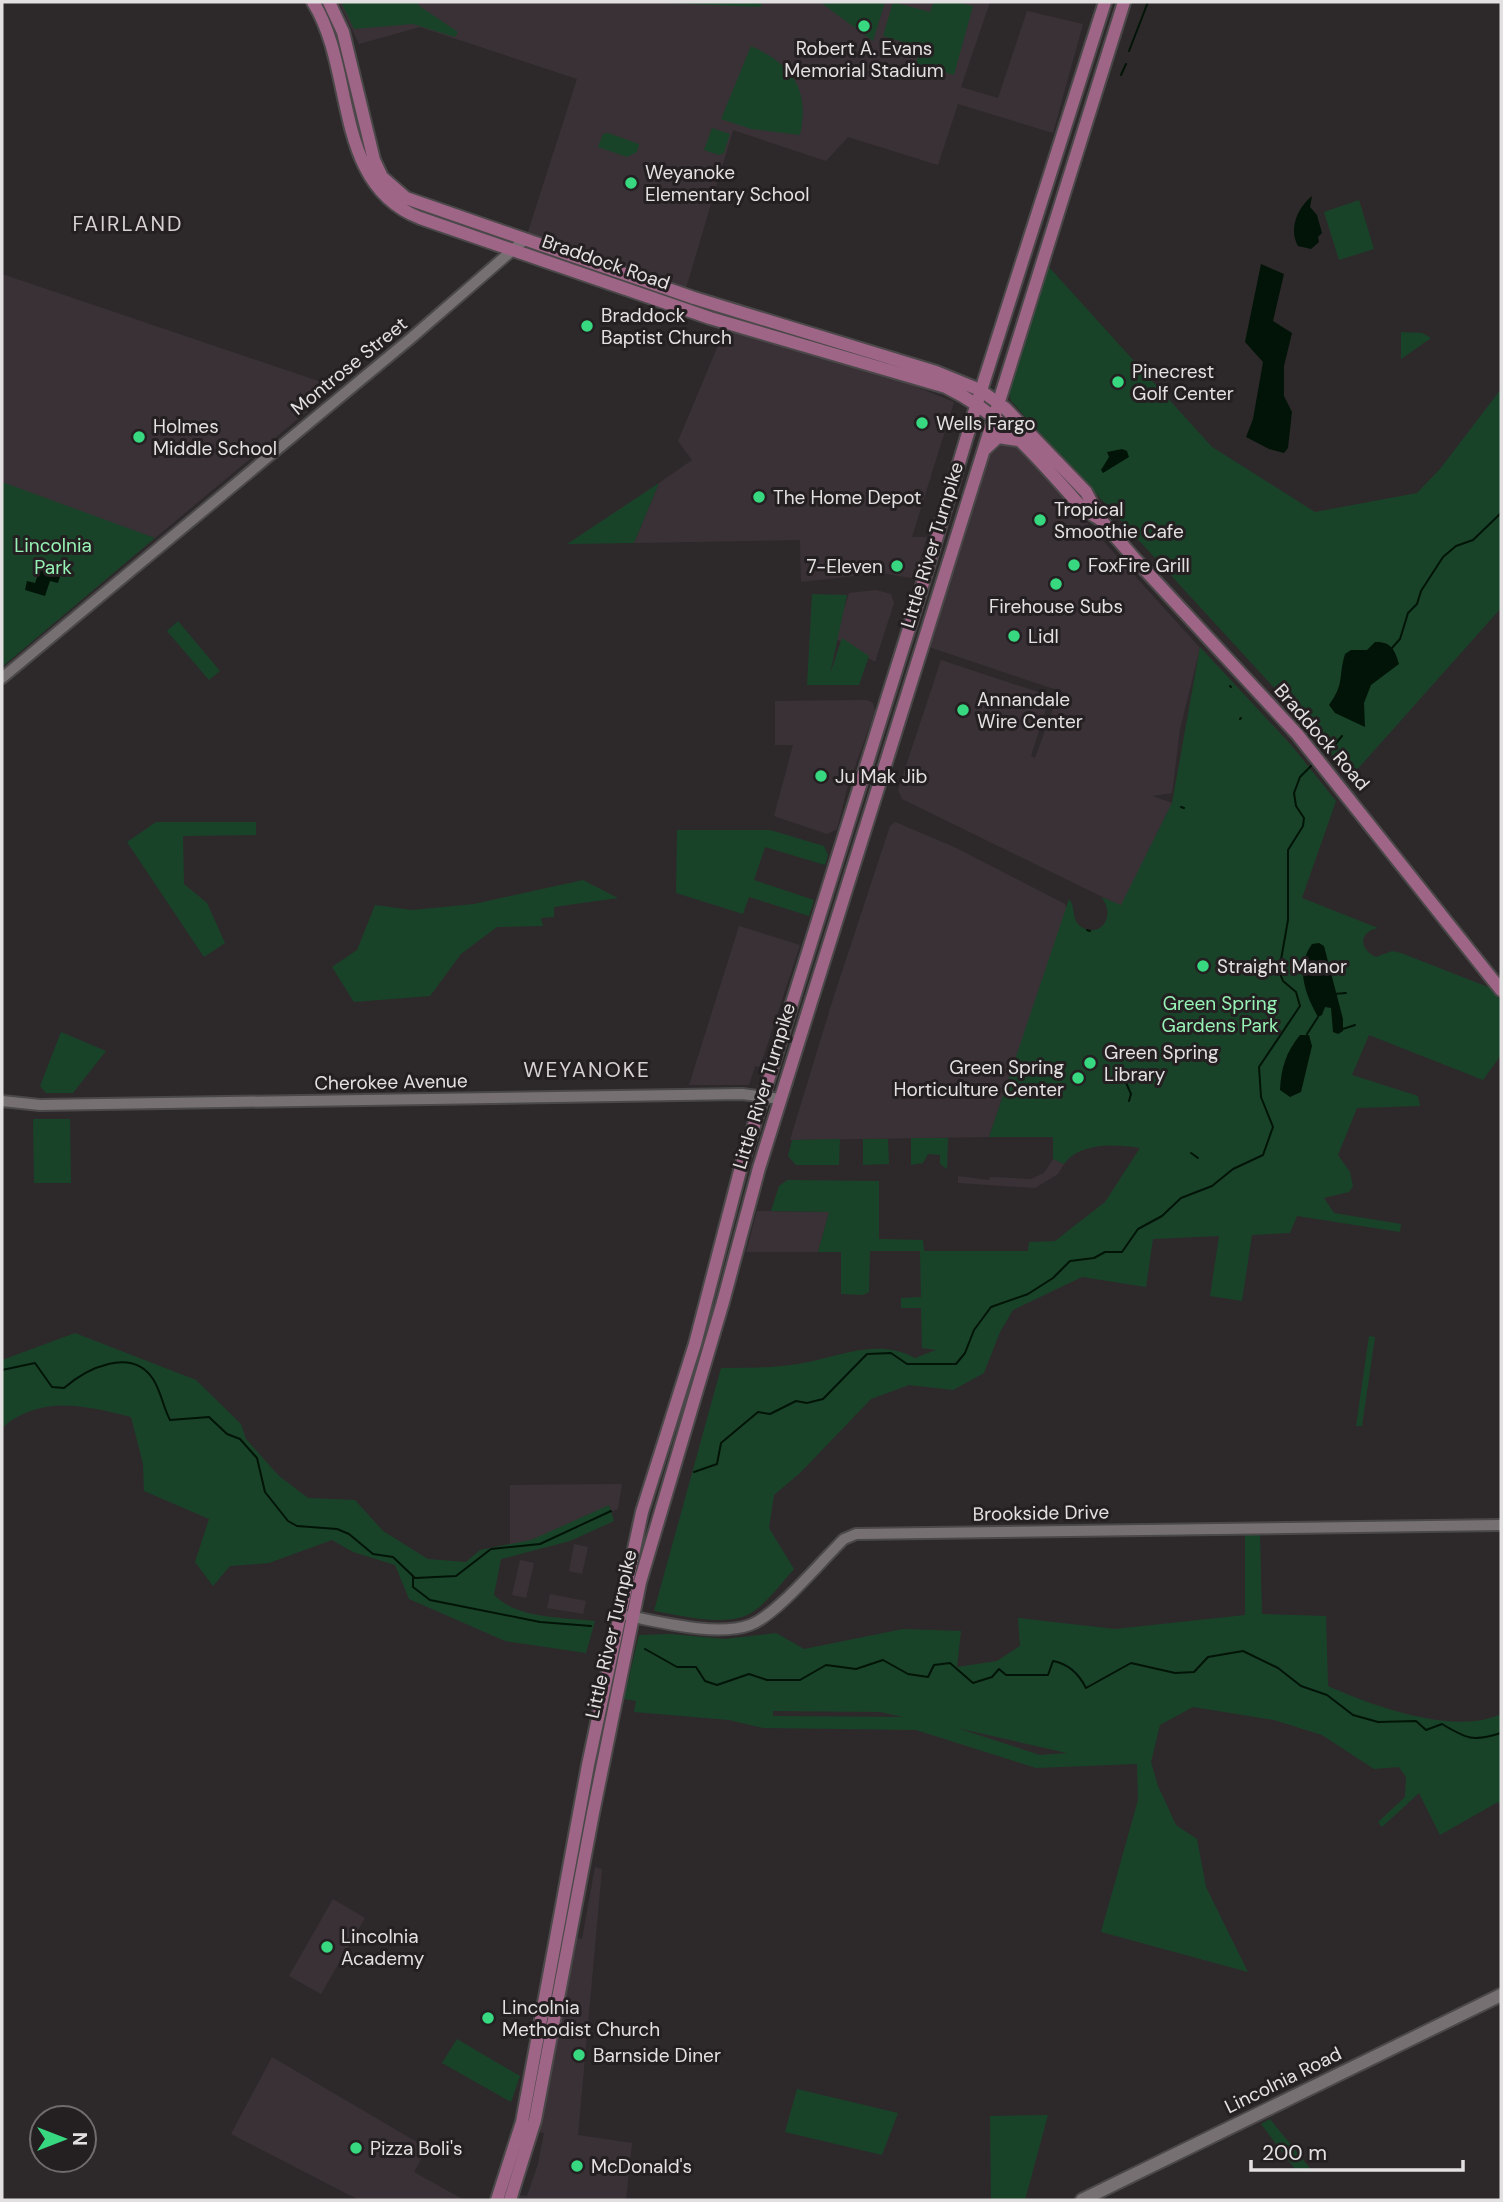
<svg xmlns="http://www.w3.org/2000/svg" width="1503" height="2202" viewBox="0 0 1503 2202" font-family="'DM Sans',sans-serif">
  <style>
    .built { fill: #3a3136 }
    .green { fill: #194329; fill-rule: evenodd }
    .water { fill: #021407 }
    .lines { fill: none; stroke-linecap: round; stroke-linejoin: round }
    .stream { stroke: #021407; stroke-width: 2 }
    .tertiary-casing { stroke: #4b4849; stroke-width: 14 }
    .secondary-casing { stroke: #4b4849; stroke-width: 16 }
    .primary-casing { stroke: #4b4849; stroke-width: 16 }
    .tertiary { stroke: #767073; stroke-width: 10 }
    .secondary { stroke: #767073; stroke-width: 12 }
    .primary { stroke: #9e6586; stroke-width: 12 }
    .poi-dot { fill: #37d880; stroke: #241f21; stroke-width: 2.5 }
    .labels { text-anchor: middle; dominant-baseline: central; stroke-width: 6; stroke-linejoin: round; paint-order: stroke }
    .poi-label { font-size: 19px; fill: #e3e0e1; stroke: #241f21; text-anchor: start }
    .street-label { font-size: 19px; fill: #e3e0e1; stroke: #241f21 }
    .park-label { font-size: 19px; fill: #96f3b5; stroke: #241f21 }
    .neighbourhood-label { font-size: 21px; letter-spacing: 2px; fill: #d7d1d4; stroke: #241f21 }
  </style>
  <rect width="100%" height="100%" fill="#2d292b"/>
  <path class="built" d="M339,2H990L961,87L998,98L1027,11L1083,24L1053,133L958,104L938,165L848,137L826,161L733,130L686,288L527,235L577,79L420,27L359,44Z
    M2,274L336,387L155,538L2,488Z
    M725,329L907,383L954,402L912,537H927L916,574L911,578L881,573L801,582L800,540L634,543L659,483L692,460L678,441Z
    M997,441H1013L1200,648L1180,729L1172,793L1152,796L1172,803L1121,906L902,799L898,790L941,660L1050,696L1031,756L1035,758L1056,701L1066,693L929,647L993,445Z
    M876,590L891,594L894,603L875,662L835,638L849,593Z
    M867,700L873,703L875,711L847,789L837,829L827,834L774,816L793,745H775V701Z
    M895,822L954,847L1065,904L1067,909L989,1137L790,1140L833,999L890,826Z
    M739,926L800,945L760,1067L755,1066L749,1085H689Z
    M1053,1159L1064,1164L1058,1174L1035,1188L958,1183V1176L989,1180L990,1177L1031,1179L1044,1173Z
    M757,1211L829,1212L818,1252H746Z
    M622,1484L618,1509L510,1551V1485Z
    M574,1544L588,1547L582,1574L569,1571Z
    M520,1560L534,1563L526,1598L512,1595Z
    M550,1594L586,1601L583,1614L547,1608Z
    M595,1867L602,1869L578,2135L632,2143L626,2200H517L519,2195L527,2196L538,2164L544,2133L537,2132L570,1937L582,1939Z
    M333,1899L365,1918L321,1994L289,1976Z
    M272,2057L427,2148L414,2172L464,2200H359L231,2134Z"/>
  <path class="green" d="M341,2H420L418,5L458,32L455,37L413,24L354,29Z
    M644,2H762L761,7Z
    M820,2H885L873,41Z
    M893,2L930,12L934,2H958L973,6L954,75L916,64L920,47L883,36Z
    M751,46C792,65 810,88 800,135L751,129L721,119Z
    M712,128L730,134L724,153L719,155L704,150Z
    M608,133L639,144L637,152L627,157L598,147L603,134Z
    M1359,200L1374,249L1339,260L1324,212Z
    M1048,266L1212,447L1315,512L1417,493L1440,469L1501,389V608L1355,772L1344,770L1288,703L1011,401L1009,392Z
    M1401,332L1422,333L1431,338L1401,359Z
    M2,482L155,538L2,667Z
    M659,483L634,543L567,544Z
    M812,594L847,595L830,674L842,638L869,656L859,685H807Z
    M178,621L220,671L209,680L167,631Z
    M1200,647L1292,746L1336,801L1302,898L1378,928C1358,932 1359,949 1376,957L1392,951L1401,953L1493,989L1501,1001V1055L1483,1080L1369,1035L1352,1075L1418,1096L1420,1106L1357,1108L1338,1155L1350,1172L1353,1186L1349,1192L1324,1198L1334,1213L1401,1224L1400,1232L1297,1216L1290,1233L1252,1235L1242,1301L1210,1296L1219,1236L1153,1239L1146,1287L1082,1277L1013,1310L1000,1332L984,1373L953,1390L909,1385L871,1399L800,1473L774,1495L769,1528L794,1569C780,1584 762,1611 742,1617C715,1625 680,1615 654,1611L721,1368C746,1368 773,1368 798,1364C839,1358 874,1337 915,1358L936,1350L922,1348L921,1308H901V1298L921,1297L920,1251H870L869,1292L863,1295L841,1294V1252H818L829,1212L771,1211L779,1186L787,1180L879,1181V1239L923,1240L924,1251H1028L1029,1242L1055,1241L1105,1202L1140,1148C1116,1144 1080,1142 1064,1164L1053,1159V1137H989L1069,899C1076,907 1071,917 1079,925C1096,941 1119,918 1101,897L1121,905L1172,803Z
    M156,822H256V835L183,836L184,884L207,903L225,943L204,957L127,842Z
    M677,830H770L824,846L828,855L825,865L765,847L754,880L814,900L809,916L749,897L743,914L676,893Z
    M583,880L618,898L554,907V917L541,918L543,926L497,927L461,954L430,996L354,1002L332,967L357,950L375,905L412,910L474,904Z
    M61,1032L106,1051L73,1093H46L40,1086Z
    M33,1119H70L71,1183H34Z
    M911,1138H948L947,1169L940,1164V1155L928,1154L923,1163L911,1165Z
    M840,1139L839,1165H796L788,1156L792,1140Z
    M863,1139H888L889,1164L863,1165Z
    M75,1333L196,1380L241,1424L246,1439L279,1476L308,1498L355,1500L383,1531L428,1559L466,1562L480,1550L531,1540L609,1505L614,1521L570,1541L501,1559L494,1595C517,1619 563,1617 595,1621L586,1653L505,1641L409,1599L395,1565L353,1552L332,1540L269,1563L230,1566L213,1586L195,1562L209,1519L144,1491L143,1464L131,1417C85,1406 41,1394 2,1428V1360Z
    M1369,1336L1375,1337L1362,1426H1356Z
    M1245,1535H1260L1262,1614L1326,1616L1328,1686C1373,1706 1455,1736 1501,1714V1805L1498,1802L1440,1835L1419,1793L1382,1827L1378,1822L1405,1797L1406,1777L1399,1767L1374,1769L1322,1735L1274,1720L1193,1707L1160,1725L1151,1762L1158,1786L1176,1825L1197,1839L1206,1887L1248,1972L1101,1932L1138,1800L1137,1764L1036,1768L916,1730L763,1728L729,1720L634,1712L636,1701L624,1699L639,1635L671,1634L725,1639L776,1633L804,1649L903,1629L961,1631L957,1667L997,1661L1020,1646L1018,1618L1115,1629L1245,1615ZM773,1711L880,1712L903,1717L773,1716ZM957,1728L1067,1753L1040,1755Z
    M457,2039L520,2076L511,2102L442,2063Z
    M797,2089L898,2113L882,2155L785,2132Z
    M1048,2115L1025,2200H991L990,2116Z
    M1270,2119L1313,2172L1295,2169L1261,2124Z"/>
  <path class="water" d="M1312,196L1310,207L1317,215L1322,233L1318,237L1319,242L1311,249L1298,246C1288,229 1298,207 1312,196Z
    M1261,264L1284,274L1273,321L1292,333L1284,366V396L1292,412L1288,448L1284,453L1269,449L1246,437L1253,419L1263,362L1245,342Z
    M1122,449L1127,451L1129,457L1103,473L1101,470L1109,457L1107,452Z
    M41,566L61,573L58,583L50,581L45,596L25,590L27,581L35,583Z
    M1375,642C1391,641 1395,650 1399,664L1371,685L1364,703L1365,727L1335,713L1329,705C1345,683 1338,677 1345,654L1351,650H1367Z
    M1319,943L1324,946L1343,1019V1031L1338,1034L1333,1032L1331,1008L1325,1007L1322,1015L1318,1017C1305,994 1295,968 1312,944Z
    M1300,1035H1309L1312,1046L1301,1092L1290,1097L1280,1090C1281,1068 1286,1052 1300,1035Z"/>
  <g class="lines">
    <path class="stream" d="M1129,51L1148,2
      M1121,75L1126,64
      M1391,649L1400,639L1408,613L1417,604L1421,591L1443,557L1456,546L1473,540L1501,513
      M1230,686L1231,687
      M1240,719L1241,718
      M1326,755L1342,736
      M1181,807L1184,808
      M1087,930L1090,931
      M1334,994L1346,993
      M1343,1029L1355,1025
      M1307,1034L1318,1017
      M1124,1078L1131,1094L1129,1101
      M1191,1153L1198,1158
      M2,1370L35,1363L52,1387L64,1388C86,1369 131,1346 153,1379C161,1391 163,1407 170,1420L209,1417L227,1434L240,1439L257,1458L265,1492L288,1521L297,1526L337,1529L349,1534L373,1554L393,1557L415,1578L456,1576L491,1549L540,1544L611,1511
      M694,1472L717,1464L721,1443L758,1412L770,1414L796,1401L807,1403L823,1399L867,1354L891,1353L907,1364H956L965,1353L974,1330L991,1307L1028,1294L1053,1278L1070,1261L1094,1258L1105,1252H1122L1138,1229L1162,1216L1181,1198L1212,1186L1233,1169L1263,1155L1273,1127L1261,1097L1259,1067L1300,1006L1296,992L1283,981L1279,971L1288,920V850L1303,826L1304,818L1296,806L1294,793L1300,777L1313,764
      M413,1577V1587L430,1600L540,1622L591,1626
      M645,1649L677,1667H696L705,1681L717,1685L749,1674L767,1680H800L826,1665L856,1669L883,1660L908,1674L928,1677L934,1665L950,1663L973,1683L992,1677L999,1669L1006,1675H1048L1053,1661C1069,1664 1079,1674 1086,1688L1131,1663L1175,1673L1194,1672L1208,1657L1243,1651L1278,1668L1301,1686L1327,1695L1353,1715L1378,1722L1416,1721L1426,1730L1442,1724C1467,1739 1473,1742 1501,1733"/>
    <g class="tertiary-casing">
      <path id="tertiary" d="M2,678L410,339L523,241
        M2,1101L40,1105L742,1094L780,1099
        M628,1616C661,1622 717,1637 750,1625C776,1616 822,1560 844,1539L856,1534L1501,1525"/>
    </g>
    <g class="secondary-casing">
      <path id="secondary" d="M1082,2200L1501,1995"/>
    </g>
    <g class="primary-casing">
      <path id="primary" d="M313,2C356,70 332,184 420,218L710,318L946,387C1004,415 1041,462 1083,509L1100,519
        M329,2L343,32L374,160L382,177L406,198L694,298L936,372L980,390L1005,408L1086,492L1100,519L1134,558L1297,734L1501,990
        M984,450L998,437L1018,440
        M497,2200L522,2122L588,1765L642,1512L695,1344L741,1167L921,590L977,403L1105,2
        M510,2200L535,2120L593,1813L640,1582L723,1302L759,1168L1124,2"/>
    </g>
    <use href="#tertiary" class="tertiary"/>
    <use href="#secondary" class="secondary"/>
    <use href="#primary" class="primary"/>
  </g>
  <g class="poi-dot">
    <circle cx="864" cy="26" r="7"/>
    <circle cx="631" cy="183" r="7"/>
    <circle cx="587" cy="326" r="7"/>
    <circle cx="1118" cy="382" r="7"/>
    <circle cx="922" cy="423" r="7"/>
    <circle cx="139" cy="437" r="7"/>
    <circle cx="759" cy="497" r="7"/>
    <circle cx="1040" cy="520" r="7"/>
    <circle cx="1074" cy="565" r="7"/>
    <circle cx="897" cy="566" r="7"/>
    <circle cx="1056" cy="584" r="7"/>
    <circle cx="1014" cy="636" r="7"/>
    <circle cx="963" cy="710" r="7"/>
    <circle cx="821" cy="776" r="7"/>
    <circle cx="1203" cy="966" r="7"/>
    <circle cx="1090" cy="1063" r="7"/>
    <circle cx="1078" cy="1078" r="7"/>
    <circle cx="327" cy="1947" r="7"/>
    <circle cx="488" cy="2018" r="7"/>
    <circle cx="579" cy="2055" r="7"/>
    <circle cx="356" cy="2148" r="7"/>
    <circle cx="577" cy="2166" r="7"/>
  </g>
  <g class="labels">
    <g class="poi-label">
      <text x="864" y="48" text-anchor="middle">Robert A. Evans<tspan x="864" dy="22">Memorial Stadium</tspan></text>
      <text x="645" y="172">Weyanoke<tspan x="645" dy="22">Elementary School</tspan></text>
      <text x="601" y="315">Braddock<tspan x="601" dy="22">Baptist Church</tspan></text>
      <text x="1132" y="371">Pinecrest<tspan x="1132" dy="22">Golf Center</tspan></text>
      <text x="936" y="423">Wells Fargo</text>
      <text x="153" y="426">Holmes<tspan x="153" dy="22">Middle School</tspan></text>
      <text x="773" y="497">The Home Depot</text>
      <text x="1054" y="509">Tropical<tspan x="1054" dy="22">Smoothie Cafe</tspan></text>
      <text x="1088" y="565">FoxFire Grill</text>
      <text x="883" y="566" text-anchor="end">7-Eleven</text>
      <text x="1056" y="606" text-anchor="middle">Firehouse Subs</text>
      <text x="1028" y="636">Lidl</text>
      <text x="977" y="699">Annandale<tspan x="977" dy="22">Wire Center</tspan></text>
      <text x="835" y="776">Ju Mak Jib</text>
      <text x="1217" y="966">Straight Manor</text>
      <text x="1104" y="1052">Green Spring<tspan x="1104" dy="22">Library</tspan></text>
      <text x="1064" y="1067" text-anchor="end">Green Spring<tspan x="1064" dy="22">Horticulture Center</tspan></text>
      <text x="341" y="1936">Lincolnia<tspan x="341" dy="22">Academy</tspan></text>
      <text x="502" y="2007">Lincolnia<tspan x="502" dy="22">Methodist Church</tspan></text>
      <text x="593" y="2055">Barnside Diner</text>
      <text x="370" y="2148">Pizza Boli's</text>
      <text x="591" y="2166">McDonald's</text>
    </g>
    <g class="street-label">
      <text transform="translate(606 262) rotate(19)">Braddock Road</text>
      <text transform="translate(349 366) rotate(-39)">Montrose Street</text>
      <text transform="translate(932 545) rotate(-73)">Little River Turnpike</text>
      <text transform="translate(1322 737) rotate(49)">Braddock Road</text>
      <text transform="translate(391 1082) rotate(-1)">Cherokee Avenue</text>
      <text transform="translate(764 1086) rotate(-73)">Little River Turnpike</text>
      <text transform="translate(1041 1513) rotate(-1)">Brookside Drive</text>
      <text transform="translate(611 1634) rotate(-77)">Little River Turnpike</text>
      <text transform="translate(1283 2080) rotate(-26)">Lincolnia Road</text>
    </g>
    <g class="park-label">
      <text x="53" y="545">Lincolnia<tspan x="53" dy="22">Park</tspan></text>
      <text x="1220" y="1003">Green Spring<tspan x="1220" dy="22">Gardens Park</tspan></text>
    </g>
    <g class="neighbourhood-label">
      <text x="128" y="224">FAIRLAND</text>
      <text x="587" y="1070">WEYANOKE</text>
    </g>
  </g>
  <rect width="1503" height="2202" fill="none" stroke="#e3e0e1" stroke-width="7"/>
  <g transform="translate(63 2139) rotate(90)"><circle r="33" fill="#241f21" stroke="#706c6e" stroke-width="2"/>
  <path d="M0-5L12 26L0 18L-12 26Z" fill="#37d880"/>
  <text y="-10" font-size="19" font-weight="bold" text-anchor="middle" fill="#e3e0e1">N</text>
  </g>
  <path d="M1251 2160v10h212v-10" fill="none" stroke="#e3e0e1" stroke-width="3.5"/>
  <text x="1262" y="2160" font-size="21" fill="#e3e0e1" stroke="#241f21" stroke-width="5" paint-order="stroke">200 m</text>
</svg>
